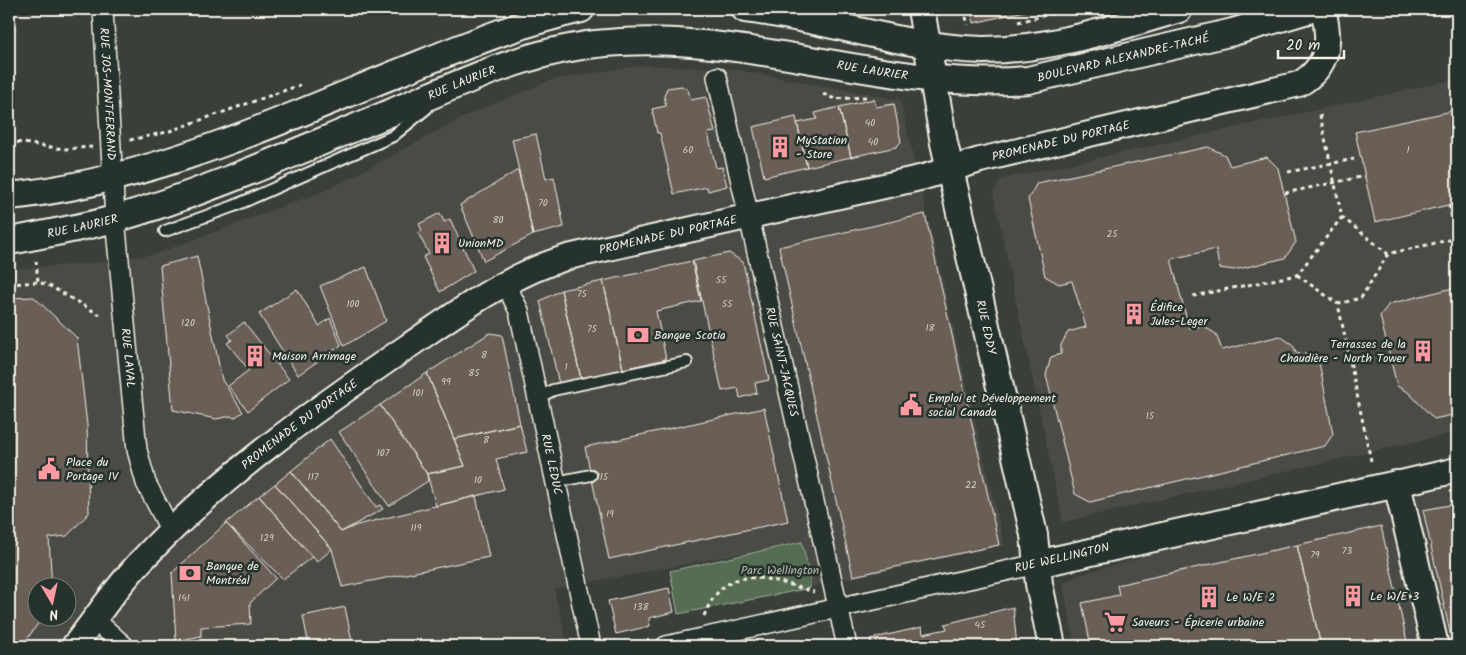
<svg xmlns="http://www.w3.org/2000/svg" width="1466" height="655" viewBox="0 0 1466 655" font-family="Kalam,sans-serif">
  <style>
    .built { fill: #4b4c45; fill-rule: evenodd }
    .green { fill: #556d52; stroke: #a4af9d }
    .building { fill: #6a5f56; stroke: #f4f1e8 }
    .lines { fill: none; stroke-linecap: round; stroke-linejoin: round }
    .service-casing { stroke: #f4f1e8; stroke-width: 14 }
    .minor-casing { stroke: #f4f1e8; stroke-width: 22 }
    .tertiary-casing { stroke: #f4f1e8; stroke-width: 28 }
    .secondary-casing { stroke: #f4f1e8; stroke-width: 30 }
    .path { stroke: #f4f1e8; stroke-width: 3; stroke-dasharray: 4 4; stroke-linecap: butt }
    .service { stroke: #26332d; stroke-width: 10 }
    .minor { stroke: #26332d; stroke-width: 19 }
    .tertiary { stroke: #26332d; stroke-width: 24 }
    .secondary { stroke: #26332d; stroke-width: 26 }
    .path-bridge { stroke: #f4f1e8; stroke-width: 3; stroke-dasharray: 4 4; stroke-linecap: butt }
    .labels { text-anchor: middle; dominant-baseline: central; stroke-width: 5; stroke-linejoin: round; paint-order: stroke }
    .number-label { font-size: 10px; fill: #d2ccc4 }
    .street-label { font-size: 12px; fill: #f4f1e8; stroke: #26332d }
    .poi-label { font-size: 12px; fill: #f4f1e8; stroke: #26332d; text-anchor: start }
    .park-label { font-size: 12px; fill: #b4bcac; stroke: #26332d }
  </style>
  <rect width="100%" height="100%" fill="#3a4039"/>
  <filter id="ink" filterUnits="userSpaceOnUse"><feTurbulence type="fractalNoise" baseFrequency=".02" numOctaves="2"/><feDisplacementMap in="SourceGraphic" scale="10" xChannelSelector="R" yChannelSelector="G"/><feConvolveMatrix kernelMatrix="1 2 1 2 8 2 1 2 1" color-interpolation-filters="sRGB"/></filter>
  <g filter="url(#ink)">
    <path class="built" d="M969,9H1042L974,24Z
      M643,65L732,69L900,100L1004,545L812,587L802,542L554,589L567,644L556,646H9V269L88,264L156,254L327,190L472,113L552,80ZM38,588H68V618H38Z
      M1457,79V432L1063,522L993,192L1002,179Z
      M1457,482V646H1075L1063,583L1082,574L1253,527Z"/>
    <path class="green" d="M802,542L810,578V588L678,614L670,571Z"/>
    <path class="building" d="M970,9H1033L974,23Z
      M682,86L688,90L691,100L706,97L715,132L708,133L716,168L722,167L727,186L708,191L707,187L674,194L660,133H657L652,109L666,106L664,96L667,88Z
      M874,99L876,107L894,104L901,142L896,147L851,157L839,107Z
      M839,107L851,157L807,167L797,123L817,119L815,113Z
      M1457,110V203L1375,222L1355,132Z
      M796,117L807,167L764,177L753,127Z
      M536,134L546,179L554,177L564,227L533,235L512,139Z
      M1208,147L1225,155L1230,166L1267,157L1278,168L1296,242L1285,258L1234,270L1219,268L1216,249L1171,259L1189,328L1203,326L1216,334L1222,350L1280,336L1293,345L1297,354L1306,353L1319,362L1333,434L1325,446L1090,502L1075,494L1046,375L1051,357L1061,354V345L1068,332L1086,327L1072,281L1059,284L1045,276L1028,199L1037,183Z
      M518,170L533,235L484,261L460,205Z
      M440,213L444,222L450,219L474,271L440,292L423,257L429,254L418,233L422,231L419,224Z
      M925,214L999,545L853,576L779,247Z
      M729,253L743,262L769,380L755,383L757,393L740,398L738,388L722,391L693,261Z
      M197,256L222,380L243,412L234,418L231,416L216,419L173,410L160,266Z
      M692,261L701,301L656,311L666,359L623,369L603,281Z
      M366,267L386,321L344,346L320,286Z
      M603,281L623,369L581,379L561,290Z
      M1457,287V414L1434,419L1409,393L1397,386L1380,316L1389,304Z
      M297,289L319,326L330,318L341,345L298,375L259,314Z
      M561,290L581,379L559,384L540,301Z
      M34,297L77,338L87,425L89,513L67,536L49,538L52,588H38V618H42L22,646H9V298Z
      M244,322L289,379L248,411L228,386L249,370L227,343L232,340L228,335Z
      M490,333L502,335L520,424L454,439L427,373Z
      M427,373L465,466L427,474L380,405Z
      M380,405L427,474L428,481L389,506L339,432Z
      M764,408L788,521L609,559L585,447Z
      M520,424L527,452L496,459L504,489L436,506L427,474L465,466L454,439Z
      M330,439L376,507L380,505L383,509L341,532L291,471Z
      M291,471L341,532L357,525L476,496L489,557L342,587L332,549L275,484Z
      M275,484L332,549L317,562L259,496Z
      M259,496L312,557L283,579L226,523Z
      M1455,504L1457,515V646H1453L1423,510Z
      M226,523L276,578L250,603L251,624L201,627V636L176,641L172,573Z
      M1381,526L1408,646H1321L1297,545Z
      M1297,545L1321,646H1091L1082,603L1119,595L1117,585Z
      M669,588L674,612L649,618L650,626L616,634L608,601Z
      M345,607L353,646H309L303,616Z
      M1013,607L1017,646H872L870,639L922,627L923,634L947,629L945,624Z"/>
    <g class="lines">
      <g class="service-casing">
        <path id="service" d="M165,231L234,206L393,136L427,108
          M538,398L553,390L687,362
          M556,482L591,475"/>
      </g>
      <g class="minor-casing">
        <g id="minor">
          <path id="s1" d="M103,9L115,218L137,450L146,483L171,531"/>
          <path id="s2" d="M717,77L847,646"/>
          <path id="s3" d="M505,283L519,311L591,646"/>
          <path d="M95,620L124,646"/>
          <path d="M666,646L1037,564"/>
        </g>
      </g>
      <g class="tertiary-casing">
        <g id="tertiary">
          <path d="M1397,484L1457,470"/>
          <path id="s4" d="M74,646C96,618 117,586 142,560C220,477 313,411 407,347C458,312 508,275 568,257L924,177L980,160L1299,84C1330,66 1331,41 1323,9"/>
        </g>
      </g>
      <g class="secondary-casing">
        <g id="secondary">
          <path d="M745,9C825,18 903,48 983,50C1051,50 1115,28 1179,9"/>
          <path id="s5" d="M921,9L944,143L1034,535L1039,584L1052,646"/>
          <path d="M9,196C144,183 275,123 400,72C460,48 518,23 581,9"/>
          <path id="s6" d="M9,241C45,234 82,228 118,218C203,193 284,157 366,123C440,93 515,53 596,44C742,27 882,92 1028,80L1233,32L1311,9"/>
          <path d="M1037,564L1397,484L1435,646"/>
        </g>
      </g>
      <path class="path" d="M964,9L968,25
        M1018,22L1071,9
        M823,94L835,99L866,97L867,93
        M1320,115L1342,217L1388,254L1457,238
        M130,140L167,132L300,85
        M9,141L64,149L92,147
        M1288,172L1354,159
        M36,261L38,282
        M1297,275L1338,304
        M9,284L38,282L48,285L100,315
        M1193,296L1297,275L1342,217
        M1371,461L1338,304L1361,298L1388,254
        M9,597L10,596
        M704,616C726,559 769,579 814,592"/>
      <use href="#service" class="service"/>
      <use href="#minor" class="minor"/>
      <use href="#tertiary" class="tertiary"/>
      <use href="#secondary" class="secondary"/>
      <path class="path-bridge" d="M1285,193L1365,176
        M1449,205L1457,239"/>
    </g>
  </g>
  <defs>
    <g id="building-bare" transform="scale(1.725)"><path d="M-4-6H4V6H1V3H-1V6H-4ZM-2.5-4.3h1.7v1.8h-1.7ZM.8-4.3h1.7v1.8H.8ZM-2.5-1h1.7V.8h-1.7ZM.8-1h1.7V.8H.8Z" fill="#ff9aa2" stroke="#26332d" stroke-width="2.5" paint-order="stroke"/></g>
    <g id="bank-bare" transform="scale(1.725)"><path d="M-6-4H6V4H-6ZM0-2.3a2.3 2.3 0 1 0 0 4.6a2.3 2.3 0 1 0 0-4.6Z" fill="#ff9aa2" stroke="#26332d" stroke-width="2.5" paint-order="stroke"/></g>
    <g id="civic-bare" transform="scale(1.725)"><path d="M-.6-6.5H3V-4.5H.6V-3L4-1V1h2V6H-6V1h2V-1L-.6-3ZM-1.2 2.5V6h2.4V2.5Z" fill="#ff9aa2" stroke="#26332d" stroke-width="2.5" paint-order="stroke"/></g>
    <g id="supermarket-bare" transform="scale(1.725)"><path d="M-6-5.5h2.5l.6 2H6L4.5 2H-2.5L-4.4-4H-6ZM-1.5 3.2a1.3 1.3 0 1 0 .1 0ZM3 3.2a1.3 1.3 0 1 0 .1 0Z" fill="#ff9aa2" stroke="#26332d" stroke-width="2.5" paint-order="stroke"/></g>
  </defs>
  <g fill-rule="evenodd">
    <use href="#building-bare" x="780" y="147"/>
    <use href="#building-bare" x="442" y="243"/>
    <use href="#building-bare" x="1134" y="314"/>
    <use href="#bank-bare" x="638" y="335"/>
    <use href="#building-bare" x="1423" y="351"/>
    <use href="#building-bare" x="255" y="356"/>
    <use href="#civic-bare" x="911" y="405"/>
    <use href="#civic-bare" x="49" y="469"/>
    <use href="#bank-bare" x="190" y="573"/>
    <use href="#building-bare" x="1353" y="596"/>
    <use href="#building-bare" x="1209" y="597"/>
    <use href="#supermarket-bare" x="1115" y="622"/>
  </g>
  <g class="labels">
    <g class="number-label">
      <text x="870" y="123">40</text>
      <text x="873" y="142">40</text>
      <text x="688" y="150">60</text>
      <text x="1408" y="150">1</text>
      <text x="543" y="203">70</text>
      <text x="498" y="220">80</text>
      <text x="1112" y="234">25</text>
      <text x="721" y="280">55</text>
      <text x="582" y="294">75</text>
      <text x="353" y="304">100</text>
      <text x="727" y="304">55</text>
      <text x="188" y="323">120</text>
      <text x="930" y="328">18</text>
      <text x="592" y="329">75</text>
      <text x="484" y="355">8</text>
      <text x="566" y="367">1</text>
      <text x="474" y="373">85</text>
      <text x="446" y="382">99</text>
      <text x="418" y="393">101</text>
      <text x="1150" y="416">15</text>
      <text x="486" y="440">8</text>
      <text x="383" y="453">107</text>
      <text x="313" y="477">117</text>
      <text x="604" y="477">15</text>
      <text x="478" y="480">10</text>
      <text x="971" y="485">22</text>
      <text x="610" y="514">19</text>
      <text x="416" y="528">119</text>
      <text x="267" y="538">129</text>
      <text x="1347" y="551">73</text>
      <text x="1315" y="555">79</text>
      <text x="184" y="598">141</text>
      <text x="641" y="607">138</text>
      <text x="980" y="625">45</text>
    </g>
    <g class="street-label">
      <text stroke="none"><textPath href="#s6" startOffset="1154">BOULEVARD ALEXANDRE-TACHÉ</textPath></text>
      <text stroke="none"><textPath href="#s6" startOffset="900">RUE LAURIER</textPath></text>
      <text stroke="none"><textPath href="#s6" startOffset="481">RUE LAURIER</textPath></text>
      <text stroke="none"><textPath href="#s1" startOffset="85">RUE JOS-MONTFERRAND</textPath></text>
      <text stroke="none"><textPath href="#s4" startOffset="1142">PROMENADE DU PORTAGE</textPath></text>
      <text stroke="none"><textPath href="#s6" startOffset="75">RUE LAURIER</textPath></text>
      <text stroke="none"><textPath href="#s4" startOffset="738">PROMENADE DU PORTAGE</textPath></text>
      <text stroke="none"><textPath href="#s5" startOffset="325">RUE EDDY</textPath></text>
      <text stroke="none"><textPath href="#s1" startOffset="350">RUE LAVAL</textPath></text>
      <text stroke="none"><textPath href="#s2" startOffset="292">RUE SAINT-JACQUES</textPath></text>
      <text stroke="none"><textPath href="#s4" startOffset="318">PROMENADE DU PORTAGE</textPath></text>
      <text stroke="none"><textPath href="#s3" startOffset="188">RUE LEDUC</textPath></text>
      <text transform="translate(1062 558) rotate(-13)">RUE WELLINGTON</text>
    </g>
    <g class="poi-label">
      <text x="796" y="140">MyStation<tspan x="796" dy="14">- Store</tspan></text>
      <text x="458" y="243">UnionMD</text>
      <text x="1150" y="307">Édifice<tspan x="1150" dy="14">Jules-Leger</tspan></text>
      <text x="654" y="335">Banque Scotia</text>
      <text x="1406" y="344" text-anchor="end">Terrasses de la<tspan x="1406" dy="14">Chaudière - North Tower</tspan></text>
      <text x="272" y="356">Maison Arrimage</text>
      <text x="928" y="398">Emploi et Développement<tspan x="928" dy="14">social Canada</tspan></text>
      <text x="66" y="462">Place du<tspan x="66" dy="14">Portage IV</tspan></text>
      <text x="206" y="566">Banque de<tspan x="206" dy="14">Montréal</tspan></text>
      <text x="1370" y="596">Le W/E 3</text>
      <text x="1226" y="597">Le W/E 2</text>
      <text x="1132" y="622">Saveurs - Épicerie urbaine</text>
    </g>
    <g class="park-label">
      <text x="780" y="570">Parc Wellington</text>
    </g>
  </g>
  <rect width="1466" height="655" fill="none" stroke="#26332d" stroke-width="30"/>
  <rect x="15" y="15" width="1436" height="625" fill="none" stroke="#f4f1e8" stroke-width="2" filter="url(#ink)"/>
  <g transform="translate(52 602) rotate(171)"><circle r="24" fill="#26332d" stroke="#787f78"/>
  <path d="M0-4L9 19L0 12L-9 19Z" fill="#ff9aa2"/>
  <text y="-8" font-size="14" font-weight="bold" text-anchor="middle" fill="#f4f1e8">N</text>
  </g>
  <path d="M1278 50v8h66v-8" fill="none" stroke="#f4f1e8" stroke-width="2.5"/>
  <text x="1286" y="50" font-size="15" fill="#f4f1e8" stroke="#26332d" stroke-width="4" paint-order="stroke">20 m</text>
</svg>
